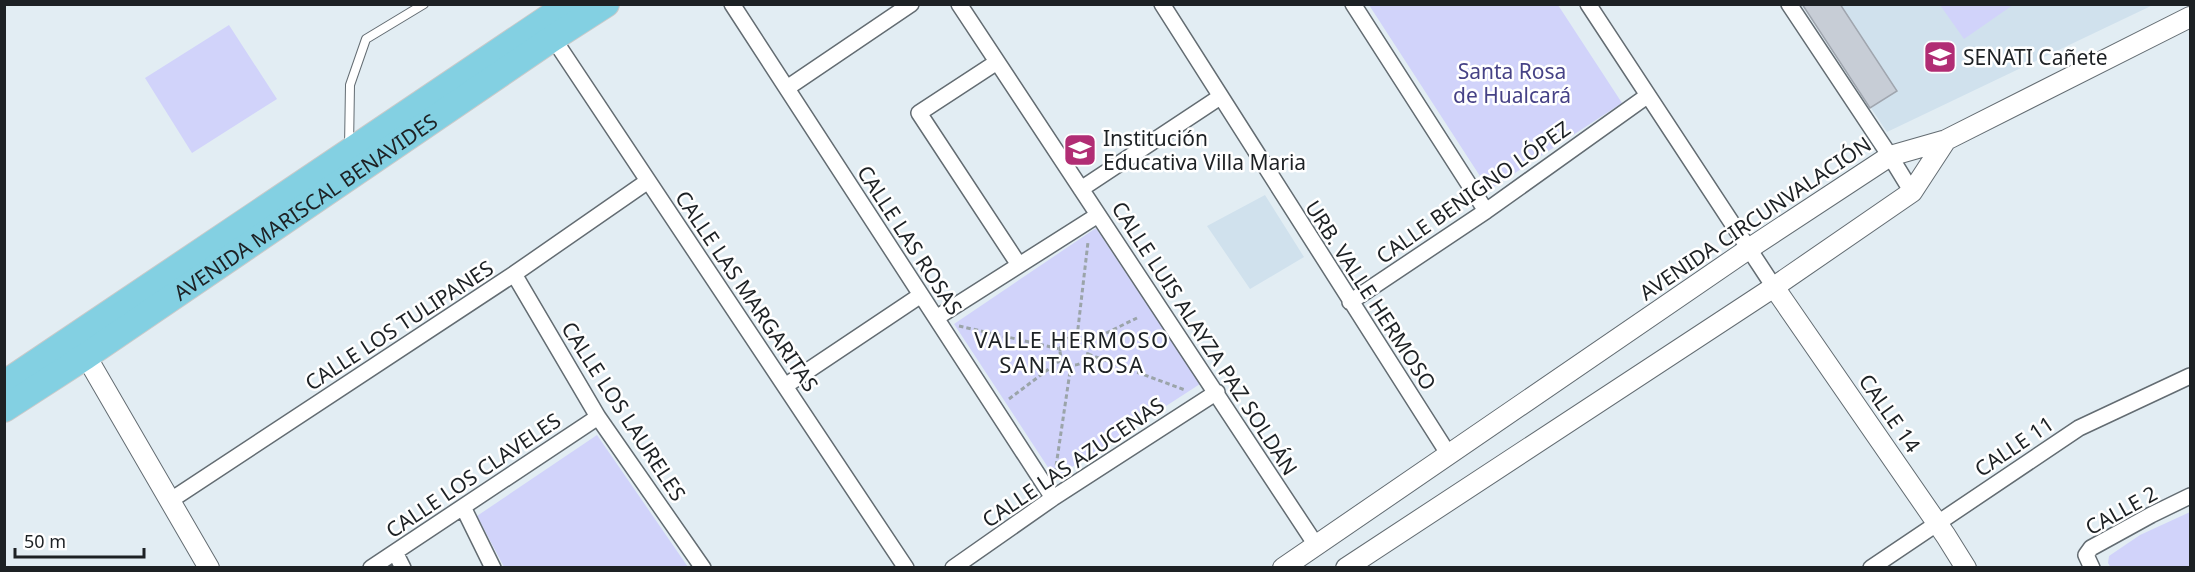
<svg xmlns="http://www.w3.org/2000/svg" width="2195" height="572" viewBox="0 0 2195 572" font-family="'Noto Sans',sans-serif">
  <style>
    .built { fill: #d0e1ed }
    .green { fill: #d1d3fa }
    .building { fill: #c7cdd6; stroke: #a0a6af; stroke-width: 1.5 }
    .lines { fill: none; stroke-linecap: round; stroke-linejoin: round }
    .service-casing { stroke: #636c72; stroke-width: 10 }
    .minor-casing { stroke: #636c72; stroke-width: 18 }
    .tertiary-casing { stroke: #636c72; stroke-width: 22 }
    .trunk-casing { stroke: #c9caca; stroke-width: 28 }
    .path { stroke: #9ba4a9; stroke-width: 3; stroke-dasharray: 4.5 3; stroke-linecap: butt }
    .service { stroke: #fff; stroke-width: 8 }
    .minor { stroke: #fff; stroke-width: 15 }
    .tertiary { stroke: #fff; stroke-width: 20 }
    .trunk { stroke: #83d0e2; stroke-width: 26 }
    .labels { text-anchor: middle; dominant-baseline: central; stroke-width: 5; stroke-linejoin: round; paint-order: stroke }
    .poi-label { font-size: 21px; fill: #1d2124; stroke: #fff; text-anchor: start }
    .park-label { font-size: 21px; fill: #464286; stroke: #fff }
    .street-label { font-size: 21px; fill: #1d2124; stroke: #fff }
    .neighbourhood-label { font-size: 22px; letter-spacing: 1.5px; fill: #1d2124; stroke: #fff }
  </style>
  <rect width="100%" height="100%" fill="#e2edf3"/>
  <path class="built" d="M1802,5H2153L1887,132Z
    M1265,195L1304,257L1250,289L1207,226Z"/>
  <path class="green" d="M1369,5H1558L1622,103L1489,190Z
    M1940,5H2013L1964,39Z
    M229,25L277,99L192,153L145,78Z
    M1096,228L1200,384L1055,478L954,324Z
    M597,435L688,567H504L477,516Z
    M2190,512V567L2111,568L2108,563L2109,556L2140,535Z"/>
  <path class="building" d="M1802,4H1840L1897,91L1870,108Z"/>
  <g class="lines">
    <g class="service-casing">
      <path id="service" d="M349,147L350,85L366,39L424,4"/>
    </g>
    <g class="minor-casing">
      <path id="minor" d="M732,4L1053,498
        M959,4L1316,545
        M1162,4L1449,455
        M1353,4L1486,211
        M1588,4L1774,287
        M1789,4L1890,156L1912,192
        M553,38L906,568
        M997,62L919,113L1019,265
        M787,88L911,4
        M1081,189L1220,97
        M514,274L598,417L703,568
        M1350,302L1486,211L1647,96
        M936,318L1098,215
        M785,386L921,295
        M171,500L514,274L648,181
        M463,507L493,568
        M395,552L403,568
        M371,568L598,417
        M953,568L1053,498L1217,392
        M1871,568L2079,428L2190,376
        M2092,568L2086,555L2091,548L2151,515L2190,496"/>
    </g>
    <g class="tertiary-casing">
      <path id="tertiary" d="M1774,287L1946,536L1966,568
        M79,344L209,568
        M1283,568L1750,248L1890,156L1946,140L2190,17
        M1346,568L1774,287L1912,192L1946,140"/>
    </g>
    <g class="trunk-casing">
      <g id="trunk">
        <path d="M4,384L569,4"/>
        <path id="s1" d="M4,409L86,356L553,38L606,4"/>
      </g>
    </g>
    <path class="path" d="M959,326L1060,349
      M1077,337L1088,242
      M1060 351a14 14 0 1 1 28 0a14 14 0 1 1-28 0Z
      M1086,343L1137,318
      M1088,354L1185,390
      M1009,399L1062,359
      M1055,473L1071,365"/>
    <use href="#service" class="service"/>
    <use href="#minor" class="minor"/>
    <use href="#tertiary" class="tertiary"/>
    <use href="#trunk" class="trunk"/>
  </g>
  <defs>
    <g id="university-square" transform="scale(1.725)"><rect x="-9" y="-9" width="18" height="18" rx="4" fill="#b12d74" stroke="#fff"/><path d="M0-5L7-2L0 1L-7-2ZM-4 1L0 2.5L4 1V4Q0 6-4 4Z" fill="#fff"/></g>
    <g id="school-square" transform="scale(1.725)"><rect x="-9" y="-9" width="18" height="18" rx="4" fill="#b12d74" stroke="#fff"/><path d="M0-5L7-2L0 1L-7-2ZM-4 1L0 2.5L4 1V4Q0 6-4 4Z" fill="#fff"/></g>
  </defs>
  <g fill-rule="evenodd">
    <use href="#university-square" x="1940" y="57"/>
    <use href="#school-square" x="1080" y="150"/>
  </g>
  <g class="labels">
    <g class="poi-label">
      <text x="1963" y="57">SENATI Cañete</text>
      <text x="1103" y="138">Institución<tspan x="1103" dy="24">Educativa Villa Maria</tspan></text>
    </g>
    <g class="park-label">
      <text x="1512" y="71">Santa Rosa<tspan x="1512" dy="24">de Hualcará</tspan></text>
    </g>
    <g class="street-label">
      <text transform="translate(1473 192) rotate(-35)">CALLE BENIGNO LÓPEZ</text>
      <text stroke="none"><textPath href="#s1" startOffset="363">AVENIDA MARISCAL BENAVIDES</textPath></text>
      <text transform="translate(1755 218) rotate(-34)">AVENIDA CIRCUNVALACIÓN</text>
      <text transform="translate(910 240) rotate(57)">CALLE LAS ROSAS</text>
      <text transform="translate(747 291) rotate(56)">CALLE LAS MARGARITAS</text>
      <text transform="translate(1371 295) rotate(57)">URB. VALLE HERMOSO</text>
      <text transform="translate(399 325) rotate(-33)">CALLE LOS TULIPANES</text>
      <text transform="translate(1205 338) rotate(57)">CALLE LUIS ALAYZA PAZ SOLDÁN</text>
      <text transform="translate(624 411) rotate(57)">CALLE LOS LAURELES</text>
      <text transform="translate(1890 413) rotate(55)">CALLE 14</text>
      <text transform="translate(2014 446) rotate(-34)">CALLE 11</text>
      <text transform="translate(1073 462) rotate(-34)">CALLE LAS AZUCENAS</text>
      <text transform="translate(473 475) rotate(-34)">CALLE LOS CLAVELES</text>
      <text transform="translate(2121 510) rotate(-29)">CALLE 2</text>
    </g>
    <g class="neighbourhood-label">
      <text x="1072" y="339">VALLE HERMOSO<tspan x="1072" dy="25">SANTA ROSA</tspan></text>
    </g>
  </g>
  <rect width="2195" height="572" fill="none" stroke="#1d2124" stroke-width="12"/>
  <path d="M15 548v9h129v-9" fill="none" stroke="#1d2124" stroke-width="3"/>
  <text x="24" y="548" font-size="18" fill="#1d2124" stroke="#ffffff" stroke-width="4.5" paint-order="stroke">50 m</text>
</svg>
